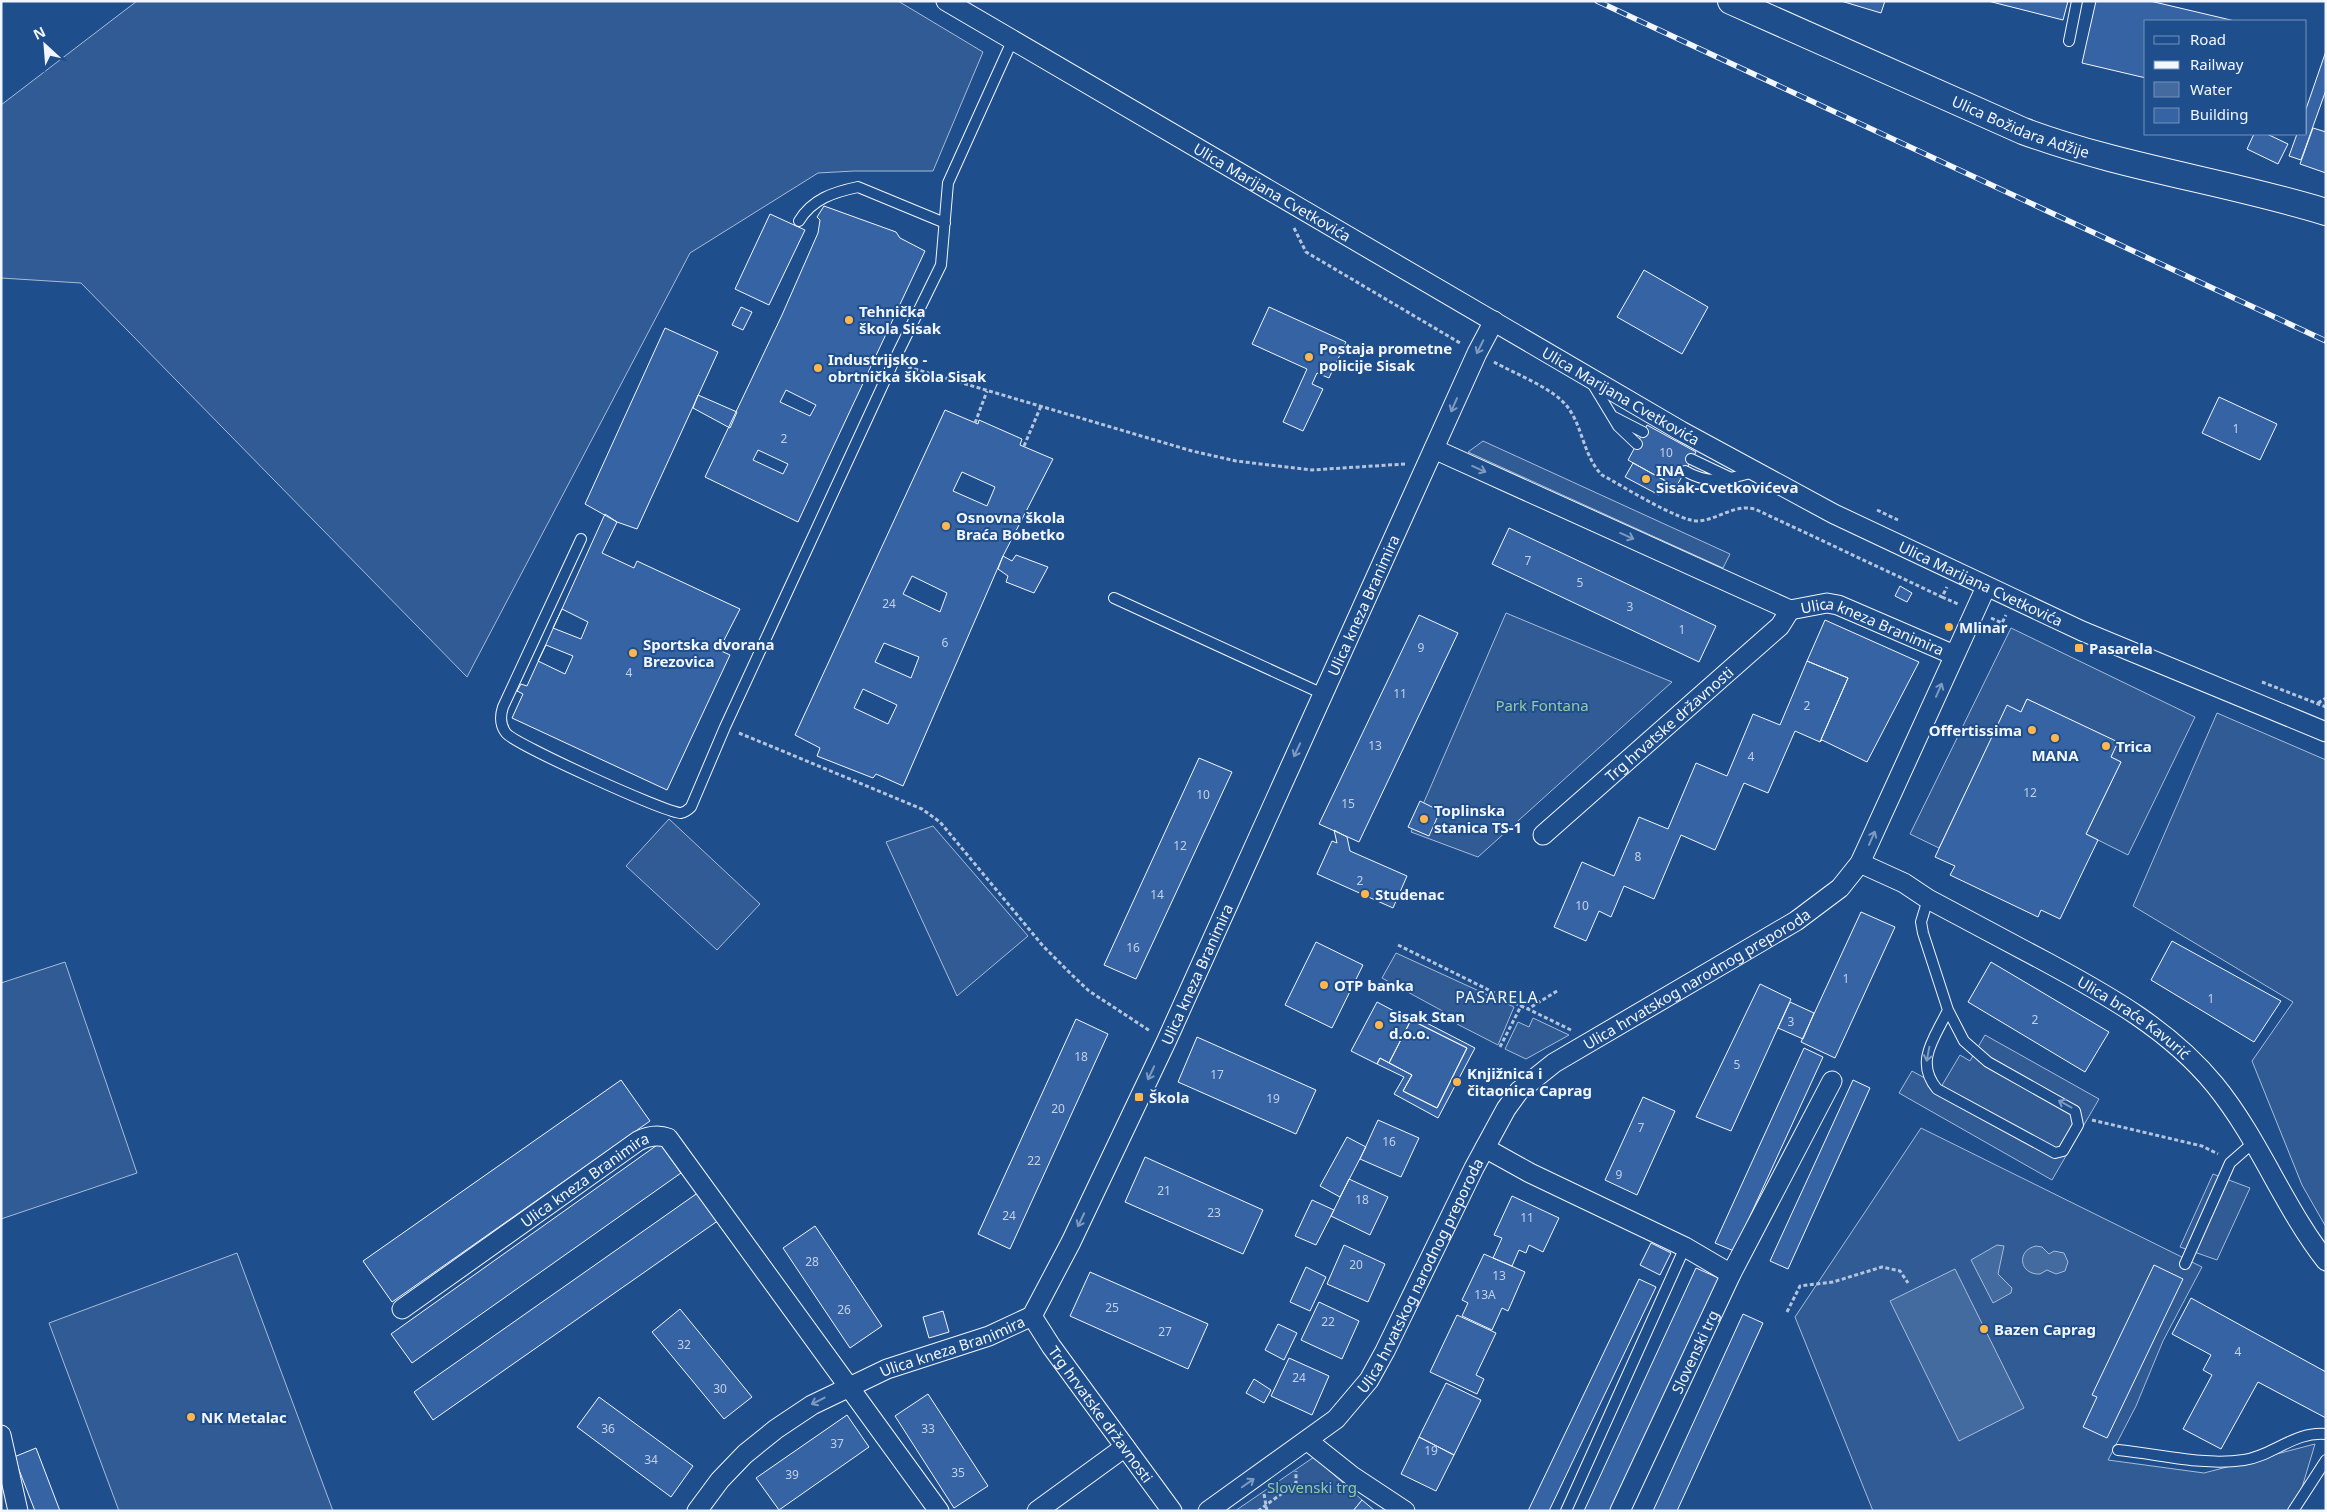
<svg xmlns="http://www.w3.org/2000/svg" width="2327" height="1512" viewBox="0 0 2327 1512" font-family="'Noto Sans',sans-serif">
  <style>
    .built { fill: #305b95; stroke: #a8bbd7 }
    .water { fill: #446ba0; stroke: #a8bbd7 }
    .building { fill: #3563a3; stroke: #f2f6ff; fill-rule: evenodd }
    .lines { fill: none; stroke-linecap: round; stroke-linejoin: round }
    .service-casing { stroke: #f2f6ff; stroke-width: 12 }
    .minor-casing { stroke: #f2f6ff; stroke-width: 21 }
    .secondary-casing { stroke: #f2f6ff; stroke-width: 28 }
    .path { stroke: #b3c4dc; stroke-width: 3; stroke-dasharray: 4 2.5; stroke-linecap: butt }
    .service { stroke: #1f4e8c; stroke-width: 10 }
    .minor { stroke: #1f4e8c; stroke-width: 19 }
    .secondary { stroke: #1f4e8c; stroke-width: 26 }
    .rail-casing { stroke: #f2f6ff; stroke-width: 5.5 }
    .rail { stroke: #1f4e8c; stroke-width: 4; stroke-dasharray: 11; stroke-linecap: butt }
    .oneway { stroke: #7e9ac0 }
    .poi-dot { fill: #ffb74d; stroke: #1f4e8c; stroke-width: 2 }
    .labels { text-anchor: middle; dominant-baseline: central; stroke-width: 4; stroke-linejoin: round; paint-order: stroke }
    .number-label { font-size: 12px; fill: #c3d1e8 }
    .street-label { font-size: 15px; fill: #f2f6ff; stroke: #1f4e8c }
    .poi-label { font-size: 15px; font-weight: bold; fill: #f2f6ff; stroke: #1f4e8c; text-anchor: start }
    .park-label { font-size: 15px; fill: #97c8a6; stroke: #1f4e8c }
    .neighbourhood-label { font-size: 16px; letter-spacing: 1px; fill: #f2f6ff; stroke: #1f4e8c }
  </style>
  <rect width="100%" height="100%" fill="#1f4e8c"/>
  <path class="built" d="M137,1H898L983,52L933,171H854L818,173L690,253L467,677L81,283L1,278V105Z
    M1483,441L1730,554L1723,568L1468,452Z
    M1506,613L1672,682L1478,857L1411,832Z
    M2011,628L2195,717L2128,855L2086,834L2121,762L2111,757L2117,742L2027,699L2021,712L2007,706L1939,848L1910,834Z
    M2217,713L2326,760V1227L2302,1185L2252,1061L2293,1002L2133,906Z
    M669,819L760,904L717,950L626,866Z
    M933,826L1028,936L957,996L886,842Z
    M1396,953L1514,1007L1498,1045L1457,1024L1459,1020L1382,978Z
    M65,962L137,1173L1,1219V983Z
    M1533,1018L1569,1035L1526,1059L1505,1049L1518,1022L1529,1027Z
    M1985,1035L2099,1099L2052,1180L1899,1093L1912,1071L1941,1087L1960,1055L1970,1061Z
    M1921,1128L2202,1267L2163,1341L2136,1406L2108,1460L2204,1473L2315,1444L2295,1511H1873L1795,1317Z
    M2213,1174L2250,1188L2217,1260L2180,1247Z
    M237,1253L333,1511H119L49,1323Z
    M1314,1457L1362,1500L1353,1511H1235Z"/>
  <path class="water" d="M1997,1245L2004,1246L1998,1274L2012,1288L2011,1293L1993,1303L1971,1260Z
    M2036,1246L2042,1247L2049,1254L2054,1251L2064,1253L2068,1262L2065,1271L2056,1274L2047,1270L2040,1274C2019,1275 2016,1250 2036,1246Z
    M1955,1269L2024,1408L1959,1441L1890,1301Z"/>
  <path class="building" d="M1841,1H1885L1881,13Z
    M1988,1H2068L2063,20Z
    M2096,1H2150L2235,21H2146V78L2082,63Z
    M2326,51V90L2301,160L2289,156L2297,134H2306V109Z
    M2313,128L2326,132V173L2300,164Z
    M2254,134H2267L2288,144L2278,164L2247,149Z
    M824,206L896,232L900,238L925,251L798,522L705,477L782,315L818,233L820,220L817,217ZM786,390L816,405L810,416L780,402ZM758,450L788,464L783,474L753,460Z
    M770,214L805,230L769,305L735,289Z
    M1644,270L1708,307L1682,354L1617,317Z
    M741,307L752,312L743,330L732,325Z
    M1269,307L1346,342L1329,378L1317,373L1312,384L1323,389L1303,431L1283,422L1307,369L1252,344Z
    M665,328L718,352L637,529L617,522L585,504Z
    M698,395L737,412L730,428L693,408Z
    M2219,397L2277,424L2260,460L2202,433Z
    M945,410L978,424L979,420L1022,439L1020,445L1053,459L1003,556L903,786L876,774L873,778L817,756L820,748L795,735ZM962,472L995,487L987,506L953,491ZM912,576L947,593L940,612L903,594ZM884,643L919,657L911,678L875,662ZM863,689L897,705L888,724L854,708Z
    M1647,425L1696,452L1676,487L1628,460Z
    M1633,463L1666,481L1659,495L1625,477Z
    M605,514L617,522L602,553L634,568L637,561L740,609L719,650L730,655L667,790L512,718L523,694L517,691L521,684L527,686Z
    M1509,528L1716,626L1699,662L1492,564Z
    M1016,555L1048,567L1034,593L1006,582L1008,576L998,569L1003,556L1012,561Z
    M1900,586L1912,593L1907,602L1895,596Z
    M562,609L588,622L581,639L553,628Z
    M1419,615L1458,633L1359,842L1319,824Z
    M1825,620L1919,662L1867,762L1822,740L1820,742L1848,678L1807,661Z
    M546,645L573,656L565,674L538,661Z
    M1807,661L1848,678L1820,742L1795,731L1768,793L1744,783L1715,850L1681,835L1654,899L1624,886L1611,917L1599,911L1586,941L1554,927L1582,862L1614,876L1639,817L1668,829L1696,763L1727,776L1753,714L1780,725Z
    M2027,699L2118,742L2111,757L2121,762L2086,834L2098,840L2060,919L2041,910L2038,917L1950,875L1955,866L1935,857L2007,705L2021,712Z
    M1199,758L1232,772L1136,979L1104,965Z
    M1420,801L1440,811L1429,836L1408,827Z
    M1334,830L1347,837L1350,851L1407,876L1393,908L1317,874L1332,841L1337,843Z
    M1861,912L1895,927L1835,1058L1801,1042Z
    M2172,941L2281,1001L2254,1042L2151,980Z
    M1316,942L1363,965L1332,1028L1285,1005Z
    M1991,962L2109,1032L2085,1072L1968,1002Z
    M1760,984L1791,999L1731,1131L1696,1117Z
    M1377,1002L1411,1020L1389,1063L1380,1058L1377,1064L1351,1051Z
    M1790,1002L1814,1013L1803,1039L1778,1028Z
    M1415,1017L1475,1048L1438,1118L1394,1094L1404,1077L1377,1064L1380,1058L1412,1075L1403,1091L1437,1108L1467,1048L1411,1020Z
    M1076,1019L1108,1034L1010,1249L978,1234Z
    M1411,1020L1467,1048L1437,1108L1403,1091L1412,1075L1389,1063Z
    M1197,1037L1316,1090L1296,1134L1178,1082Z
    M1804,1048L1823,1057L1734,1251L1715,1243Z
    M621,1080L650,1121L392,1302L363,1261Z
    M1853,1080L1870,1088L1788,1269L1770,1261Z
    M1643,1097L1675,1111L1637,1195L1605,1180Z
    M1378,1120L1419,1138L1401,1177L1360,1159Z
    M1347,1137L1366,1147L1340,1197L1320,1186Z
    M660,1143L681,1173L412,1363L391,1334Z
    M1145,1157L1263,1210L1243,1254L1125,1202Z
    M1349,1179L1388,1197L1370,1235L1331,1216Z
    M699,1192L719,1220L433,1420L414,1392Z
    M1512,1196L1559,1218L1543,1252L1529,1245L1526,1253L1519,1250L1512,1266L1493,1258L1502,1238L1494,1235Z
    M1312,1200L1334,1210L1316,1245L1295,1236Z
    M815,1226L882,1326L850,1348L783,1248Z
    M1651,1243L1671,1253L1660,1275L1640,1265Z
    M1344,1245L1385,1264L1368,1302L1327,1284Z
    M1484,1254L1525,1272L1508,1311L1502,1308L1492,1330L1462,1316L1468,1303L1462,1300Z
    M2154,1265L2183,1279L2107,1438L2083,1427L2097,1397L2092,1395Z
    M1306,1267L1326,1277L1310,1311L1290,1302Z
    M1696,1268L1723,1280L1618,1511H1584Z
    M1090,1272L1208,1324L1188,1369L1070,1316Z
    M1639,1279L1656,1287L1549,1511H1528Z
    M2191,1298L2326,1372V1418L2258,1382L2221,1449L2183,1429L2212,1375L2203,1370L2211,1355L2172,1334Z
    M1319,1302L1359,1321L1342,1359L1301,1340Z
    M680,1309L752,1397L724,1419L652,1332Z
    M943,1311L949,1332L929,1338L923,1317Z
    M1743,1314L1763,1323L1677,1511H1653Z
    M1457,1315L1496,1333L1476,1375L1484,1379L1477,1394L1430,1372Z
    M1278,1324L1297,1333L1284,1360L1265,1350Z
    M1289,1358L1329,1376L1312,1415L1271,1396Z
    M1254,1379L1271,1390L1264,1403L1246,1393Z
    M1446,1383L1481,1400L1454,1455L1419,1437Z
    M928,1394L988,1486L954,1508L895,1416Z
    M599,1397L693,1466L671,1497L577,1427Z
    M847,1415L869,1447L779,1510L756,1478Z
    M1419,1437L1454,1455L1436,1491L1401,1474Z
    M36,1448L60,1511H35L14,1457Z
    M1362,1500L1375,1511H1353Z"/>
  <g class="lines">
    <g class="service-casing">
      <path id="service" d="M2069,41L2077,1
        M799,221C812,199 834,192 858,187L945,223
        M1592,383L1618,426L1637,444
        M1612,416L1643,432
        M1691,459L1731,478
        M1685,471C1711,486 1727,479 1754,472
        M581,539L503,707C500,716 500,725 506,733C514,744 666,813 681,813C685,812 688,810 691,807L725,727L893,363L941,265L948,183L1013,39
        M1114,598L1323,694
        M1928,899L1921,922L1923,933L1948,1010L1964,1041L1988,1062L2075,1111L2078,1125L2063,1151L2055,1153L1937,1089C1914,1061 1935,1038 1948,1010
        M2185,1264L2230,1163L2254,1142
        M2118,1450C2160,1454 2202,1466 2244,1460C2273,1456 2294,1431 2326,1434
        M1566,1511L1685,1247
        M2293,1511L2326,1460"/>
    </g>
    <g class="minor-casing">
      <g id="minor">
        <path id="s1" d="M946,1L1681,431L1834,514L2082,631L2326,732"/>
        <path id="s2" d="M1434,449L1790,610L1827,603L1838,605L1954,655"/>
        <path id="s3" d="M1543,835L1780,626L1790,610"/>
        <path id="s4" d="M1860,863L1904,883L1928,899C1968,920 2008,942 2048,963C2109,996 2170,1030 2215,1085C2259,1139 2283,1206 2326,1261"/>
        <path d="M1485,1148L1530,1173L1685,1247L1731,1274"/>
        <path id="s5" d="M402,1309L638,1141C648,1136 657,1134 668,1138L939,1511"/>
        <path id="s6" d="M1032,1316L1051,1346L1172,1511"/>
        <path d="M1,1435L18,1511"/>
        <path d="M1308,1441L1352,1476L1405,1511"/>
        <path id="s7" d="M697,1511L720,1480L745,1454L776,1429L812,1405L887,1369L989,1336L1032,1316L1071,1242L1166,1042L1477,353L1494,321"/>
        <path d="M1037,1511L1125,1447"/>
        <path id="s8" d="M1208,1511L1336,1419L1369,1380L1385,1351L1474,1168L1506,1109L1519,1091L1554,1063L1796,921L1840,888L1860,863L1986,587"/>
        <path id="s9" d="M1620,1511L1731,1274L1832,1081"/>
      </g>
    </g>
    <g class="secondary-casing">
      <g id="secondary">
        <path id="s10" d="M1731,1L2023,131C2123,168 2225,181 2326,212"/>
      </g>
    </g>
    <path class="path" d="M1294,228L1306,252L1460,343
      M1494,362C1515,374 1556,389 1569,409C1583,429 1584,457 1602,475C1621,485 1681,523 1699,521C1719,519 1734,504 1755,509L1942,597L1947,587
      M908,367L1192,451L1236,461L1312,470L1405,464
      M975,423L987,391
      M1024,446L1041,406
      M1877,510L1898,520
      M1942,597L1958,604
      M1991,618L2002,623L2006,615
      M2262,682L2326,707
      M2318,703L2326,698
      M739,733L922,809L940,822L1043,946L1072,975L1089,991L1150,1031
      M1398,945L1521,1006
      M1557,991L1528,1009L1571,1030
      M1500,1047L1521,1006L1528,1009
      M2092,1120L2202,1146L2218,1154
      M1787,1312L1800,1286L1833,1282L1882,1267L1900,1271L1908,1283
      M1264,1494L1267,1511
      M1258,1511L1296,1483V1471"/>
    <use href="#service" class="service"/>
    <use href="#minor" class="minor"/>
    <use href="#secondary" class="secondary"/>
    <g class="rail-casing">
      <path id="rail" d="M1597,1L2326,341"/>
    </g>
    <use href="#rail" class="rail"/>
  </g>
  <defs><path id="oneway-shaft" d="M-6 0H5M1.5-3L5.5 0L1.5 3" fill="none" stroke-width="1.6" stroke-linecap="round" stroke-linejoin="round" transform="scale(1.25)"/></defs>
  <g class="oneway">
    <use href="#oneway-shaft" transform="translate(1480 347) rotate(117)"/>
    <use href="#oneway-shaft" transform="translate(1454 405) rotate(114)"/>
    <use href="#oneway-shaft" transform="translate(1479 469) rotate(24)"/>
    <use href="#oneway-shaft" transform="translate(1627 536) rotate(24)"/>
    <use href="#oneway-shaft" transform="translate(1939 690) rotate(-66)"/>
    <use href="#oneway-shaft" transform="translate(1297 750) rotate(115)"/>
    <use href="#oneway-shaft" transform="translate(1872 838) rotate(-66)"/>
    <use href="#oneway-shaft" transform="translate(1928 1054) rotate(101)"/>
    <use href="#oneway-shaft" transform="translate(1151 1073) rotate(115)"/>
    <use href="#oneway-shaft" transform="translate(2065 1104) rotate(-151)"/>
    <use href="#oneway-shaft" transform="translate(1081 1220) rotate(115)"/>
    <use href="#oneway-shaft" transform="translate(818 1401) rotate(153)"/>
    <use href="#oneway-shaft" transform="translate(1248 1483) rotate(-35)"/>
  </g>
  <g class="poi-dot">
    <circle cx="849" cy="320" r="5"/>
    <circle cx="1309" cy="357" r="5"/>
    <circle cx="818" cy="368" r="5"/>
    <circle cx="1646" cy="479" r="5"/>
    <circle cx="946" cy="526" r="5"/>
    <circle cx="1949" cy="627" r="5"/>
    <rect x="2074" y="643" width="10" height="10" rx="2.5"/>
    <circle cx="633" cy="653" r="5"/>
    <circle cx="2032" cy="730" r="5"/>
    <circle cx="2055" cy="738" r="5"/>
    <circle cx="2106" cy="746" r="5"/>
    <circle cx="1424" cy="819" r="5"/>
    <circle cx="1365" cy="894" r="5"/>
    <circle cx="1324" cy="985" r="5"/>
    <circle cx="1379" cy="1025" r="5"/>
    <circle cx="1457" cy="1082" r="5"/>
    <rect x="1134" y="1092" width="10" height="10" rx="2.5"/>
    <circle cx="1984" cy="1329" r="5"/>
    <circle cx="191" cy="1417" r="5"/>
  </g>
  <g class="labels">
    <g class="number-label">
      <text x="2236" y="428">1</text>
      <text x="784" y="438">2</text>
      <text x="1666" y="452">10</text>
      <text x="1528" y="560">7</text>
      <text x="1580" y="582">5</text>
      <text x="889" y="603">24</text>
      <text x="1630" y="606">3</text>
      <text x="1682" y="629">1</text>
      <text x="945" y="642">6</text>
      <text x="1421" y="647">9</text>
      <text x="629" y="672">4</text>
      <text x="1400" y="693">11</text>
      <text x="1807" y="705">2</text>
      <text x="1375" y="745">13</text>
      <text x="1751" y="756">4</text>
      <text x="2030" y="792">12</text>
      <text x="1203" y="794">10</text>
      <text x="1348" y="803">15</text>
      <text x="1180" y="845">12</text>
      <text x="1638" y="856">8</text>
      <text x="1360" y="880">2</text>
      <text x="1157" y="894">14</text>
      <text x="1582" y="905">10</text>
      <text x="1133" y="947">16</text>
      <text x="1846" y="978">1</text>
      <text x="2211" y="998">1</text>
      <text x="2035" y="1019">2</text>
      <text x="1791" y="1021">3</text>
      <text x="1081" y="1056">18</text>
      <text x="1737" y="1064">5</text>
      <text x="1217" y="1074">17</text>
      <text x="1273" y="1098">19</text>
      <text x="1058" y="1108">20</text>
      <text x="1641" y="1127">7</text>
      <text x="1389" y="1141">16</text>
      <text x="1034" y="1160">22</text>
      <text x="1619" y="1174">9</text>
      <text x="1164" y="1190">21</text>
      <text x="1362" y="1199">18</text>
      <text x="1214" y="1212">23</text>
      <text x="1009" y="1215">24</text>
      <text x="1527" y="1217">11</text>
      <text x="812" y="1261">28</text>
      <text x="1356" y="1264">20</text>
      <text x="1499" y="1275">13</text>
      <text x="1485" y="1294">13A</text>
      <text x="1112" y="1307">25</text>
      <text x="844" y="1309">26</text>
      <text x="1328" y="1321">22</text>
      <text x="1165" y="1331">27</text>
      <text x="684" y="1344">32</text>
      <text x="2238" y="1351">4</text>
      <text x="1299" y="1377">24</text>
      <text x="720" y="1388">30</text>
      <text x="608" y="1428">36</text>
      <text x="928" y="1428">33</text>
      <text x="837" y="1443">37</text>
      <text x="1431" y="1450">19</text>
      <text x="651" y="1459">34</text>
      <text x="958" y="1472">35</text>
      <text x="792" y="1474">39</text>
    </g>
    <g class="street-label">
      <text stroke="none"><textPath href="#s10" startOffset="316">Ulica Božidara Adžije</textPath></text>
      <text stroke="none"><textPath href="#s1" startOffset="378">Ulica Marijana Cvetkovića</textPath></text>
      <text stroke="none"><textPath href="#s1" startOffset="782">Ulica Marijana Cvetkovića</textPath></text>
      <text stroke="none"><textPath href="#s1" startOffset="1188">Ulica Marijana Cvetkovića</textPath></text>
      <text stroke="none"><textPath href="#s7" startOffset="1180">Ulica kneza Branimira</textPath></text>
      <text stroke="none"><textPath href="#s2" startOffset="478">Ulica kneza Branimira</textPath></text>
      <text stroke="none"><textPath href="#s3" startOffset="168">Trg hrvatske državnosti</textPath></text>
      <text stroke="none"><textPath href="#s7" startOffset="775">Ulica kneza Branimira</textPath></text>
      <text stroke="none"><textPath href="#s8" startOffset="745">Ulica hrvatskog narodnog preporoda</textPath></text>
      <text stroke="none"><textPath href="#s4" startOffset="315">Ulica braće Kavurić</textPath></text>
      <text stroke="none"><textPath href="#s5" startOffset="224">Ulica kneza Branimira</textPath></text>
      <text stroke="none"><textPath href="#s8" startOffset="325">Ulica hrvatskog narodnog preporoda</textPath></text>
      <text stroke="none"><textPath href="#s7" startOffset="310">Ulica kneza Branimira</textPath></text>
      <text stroke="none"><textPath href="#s9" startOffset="176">Slovenski trg</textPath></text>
      <text stroke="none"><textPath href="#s6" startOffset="120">Trg hrvatske državnosti</textPath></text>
    </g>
    <g class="poi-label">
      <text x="859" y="311">Tehnička<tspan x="859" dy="17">škola Sisak</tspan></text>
      <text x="1319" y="348">Postaja prometne<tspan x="1319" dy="17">policije Sisak</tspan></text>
      <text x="828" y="359">Industrijsko -<tspan x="828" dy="17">obrtnička škola Sisak</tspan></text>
      <text x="1656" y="470">INA<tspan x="1656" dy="17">Sisak-Cvetkovićeva</tspan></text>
      <text x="956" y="517">Osnovna škola<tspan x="956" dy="17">Braća Bobetko</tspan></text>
      <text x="1959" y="627">Mlinar</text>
      <text x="643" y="644">Sportska dvorana<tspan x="643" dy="17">Brezovica</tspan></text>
      <text x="2089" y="648">Pasarela</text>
      <text x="2022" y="730" text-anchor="end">Offertissima</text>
      <text x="2116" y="746">Trica</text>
      <text x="2055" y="755" text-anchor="middle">MANA</text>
      <text x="1434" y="810">Toplinska<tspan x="1434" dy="17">stanica TS-1</tspan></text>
      <text x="1375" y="894">Studenac</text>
      <text x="1334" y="985">OTP banka</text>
      <text x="1389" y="1016">Sisak Stan<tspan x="1389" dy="17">d.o.o.</tspan></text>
      <text x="1467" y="1073">Knjižnica i<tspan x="1467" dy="17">čitaonica Caprag</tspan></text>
      <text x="1149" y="1097">Škola</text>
      <text x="1994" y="1329">Bazen Caprag</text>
      <text x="201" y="1417">NK Metalac</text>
    </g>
    <g class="park-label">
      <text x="1542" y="705">Park Fontana</text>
      <text x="1312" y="1487">Slovenski trg</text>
    </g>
    <g class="neighbourhood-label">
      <text x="1497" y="997">PASARELA</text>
    </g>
  </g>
  <rect width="2327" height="1512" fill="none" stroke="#f2f6ff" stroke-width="5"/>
  <rect x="2144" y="20" width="162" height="115" fill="#1f4e8c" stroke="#7391ba"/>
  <rect x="2154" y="36" width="25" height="8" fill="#1f4e8c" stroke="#7391ba"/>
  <text x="2190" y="45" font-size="15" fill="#f2f6ff">Road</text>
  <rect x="2154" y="61" width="25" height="8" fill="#f2f6ff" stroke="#7391ba"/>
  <text x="2190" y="70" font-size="15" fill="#f2f6ff">Railway</text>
  <rect x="2154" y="82" width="25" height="15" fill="#446ba0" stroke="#7391ba"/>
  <text x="2190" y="95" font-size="15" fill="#f2f6ff">Water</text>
  <rect x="2154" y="108" width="25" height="15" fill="#3563a3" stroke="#7391ba"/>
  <text x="2190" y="120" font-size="15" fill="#f2f6ff">Building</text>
  <g transform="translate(45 45) rotate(334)" stroke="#1f4e8c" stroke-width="4" paint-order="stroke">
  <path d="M0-4L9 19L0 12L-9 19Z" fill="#f2f6ff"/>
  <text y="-8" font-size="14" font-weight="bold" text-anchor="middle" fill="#f2f6ff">N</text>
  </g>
</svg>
